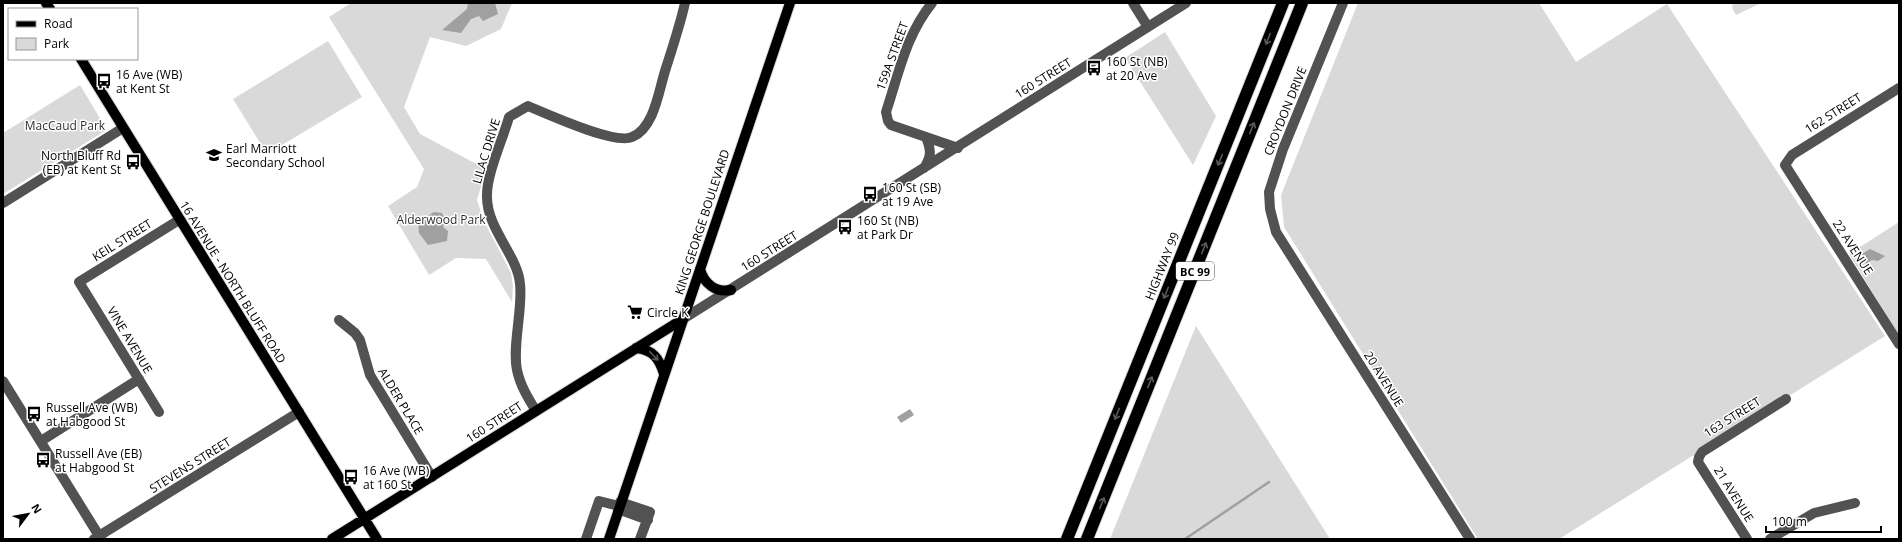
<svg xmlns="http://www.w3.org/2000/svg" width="1902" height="542" viewBox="0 0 1902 542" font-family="'Open Sans',sans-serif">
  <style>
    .green { fill: #d9d9d9 }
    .water { fill: #a0a0a0 }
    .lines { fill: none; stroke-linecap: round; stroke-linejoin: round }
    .stream { stroke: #a0a0a0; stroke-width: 2.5 }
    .major-casing { stroke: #dbdbdb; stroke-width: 12 }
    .highway-casing { stroke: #dbdbdb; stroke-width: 14 }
    .minor { stroke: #525252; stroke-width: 10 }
    .major { stroke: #000; stroke-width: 10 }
    .highway { stroke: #000; stroke-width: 12 }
    .oneway { stroke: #595959 }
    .labels { text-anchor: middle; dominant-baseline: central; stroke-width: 3; stroke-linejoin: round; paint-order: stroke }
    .shield { fill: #fff; stroke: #4c4c4c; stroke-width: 1 }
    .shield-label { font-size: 11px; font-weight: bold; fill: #000 }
    .street-label { font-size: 12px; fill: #000; stroke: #fff }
    .poi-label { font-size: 12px; fill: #000; stroke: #fff; text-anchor: start }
    .park-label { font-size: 12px; fill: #303030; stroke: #fff }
  </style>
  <rect width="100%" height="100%" fill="#fff"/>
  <path class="green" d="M351,3H512L501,29L466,46L430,37L404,107L420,134L486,169L477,200L483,219L511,273L513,286L512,302L486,259L456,258L429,275L388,206L417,187L424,169L329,17Z
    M1358,3H1539L1576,62L1667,4L1885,336L1559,539H1478L1284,227L1281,195Z
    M1733,3H1761L1736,15L1732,8Z
    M1165,32L1216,116L1193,165L1125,58Z
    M328,41L362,97L267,154L233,99Z
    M80,85L104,125L105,131L3,194V133Z
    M1899,222V335L1849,254Z
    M1196,326L1330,539H1110Z"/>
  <path class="water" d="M468,3H495L498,14L483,21L479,16L471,19L461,33L442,30L467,9Z
    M434,212L442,213L445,220L443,227L448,231L447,241L428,245L419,233L418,222Z
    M1870,249L1885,256L1878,261L1872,260L1866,264L1862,254Z
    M910,409L914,415L901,423L897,417Z"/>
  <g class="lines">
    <path class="stream" d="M1185,539L1269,482"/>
    <g class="major-casing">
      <path id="major" d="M46,3L50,9
        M81,59L377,539
        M700,269C704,284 716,293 731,290
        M636,348C653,350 659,358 664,374
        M332,539L683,319
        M609,539L790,3"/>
    </g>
    <g class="highway-casing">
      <path id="highway" d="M1067,539L1283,3
        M1087,539L1302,3"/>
    </g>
    <path class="minor" d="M932,3C906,35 899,73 886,112L888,121L891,125L958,148
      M1133,3L1148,27
      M1343,3L1283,149L1269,192L1270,209L1276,232L1470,539
      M1899,88L1792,155L1785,165L1899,344
      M924,168C932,156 931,150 926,137
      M3,203L123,128
      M683,319L1186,3
      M339,320L355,333L360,340L370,375L432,477
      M3,381L101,539
      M536,411C528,398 520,385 517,370C512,346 523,309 520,284C518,256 487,229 487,197C486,175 503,139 509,117L528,106C547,114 615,145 632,137C655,128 659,88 666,68C673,46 680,25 685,3
      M159,412L79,282L179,220
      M41,441L139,379
      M620,502L650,512L640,539
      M618,509L648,520
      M94,539L299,412
      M586,539L599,501L619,506
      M1747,539L1698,462L1699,457L1702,452L1786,399
      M1770,539L1814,513L1855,503"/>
    <use href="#major" class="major"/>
    <use href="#highway" class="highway"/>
  </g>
  <defs><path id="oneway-shaft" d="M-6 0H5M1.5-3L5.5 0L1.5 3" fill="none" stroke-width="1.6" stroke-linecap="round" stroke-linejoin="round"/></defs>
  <g class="oneway">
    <use href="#oneway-shaft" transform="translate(1268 39) rotate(112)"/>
    <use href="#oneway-shaft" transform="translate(1252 128) rotate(-68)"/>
    <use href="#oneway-shaft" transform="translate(1220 160) rotate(112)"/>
    <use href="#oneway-shaft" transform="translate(1204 248) rotate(-68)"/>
    <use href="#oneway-shaft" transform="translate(1166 293) rotate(112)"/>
    <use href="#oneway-shaft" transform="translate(654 356) rotate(46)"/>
    <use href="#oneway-shaft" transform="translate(1150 382) rotate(-68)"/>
    <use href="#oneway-shaft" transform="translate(1117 414) rotate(112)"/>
    <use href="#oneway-shaft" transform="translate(1102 503) rotate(-68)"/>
  </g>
  <defs>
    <g id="bus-bare" transform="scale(1.2)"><path d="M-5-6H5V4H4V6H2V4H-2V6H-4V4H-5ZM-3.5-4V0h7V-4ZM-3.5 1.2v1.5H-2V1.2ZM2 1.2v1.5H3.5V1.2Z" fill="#000" stroke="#fff" stroke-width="2.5" paint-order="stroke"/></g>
    <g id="school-bare" transform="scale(1.2)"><path d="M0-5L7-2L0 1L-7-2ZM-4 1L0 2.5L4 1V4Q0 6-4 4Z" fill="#000" stroke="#fff" stroke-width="2.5" paint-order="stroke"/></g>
    <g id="supermarket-bare" transform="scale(1.2)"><path d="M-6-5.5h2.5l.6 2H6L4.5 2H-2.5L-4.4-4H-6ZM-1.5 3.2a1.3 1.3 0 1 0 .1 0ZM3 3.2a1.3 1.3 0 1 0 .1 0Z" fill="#000" stroke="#fff" stroke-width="2.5" paint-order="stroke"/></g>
  </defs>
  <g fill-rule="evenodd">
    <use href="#bus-bare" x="1094" y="68"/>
    <use href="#bus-bare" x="104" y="81"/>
    <use href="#school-bare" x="214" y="155"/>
    <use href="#bus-bare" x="133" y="162"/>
    <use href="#bus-bare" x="870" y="194"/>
    <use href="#bus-bare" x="845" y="227"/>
    <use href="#supermarket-bare" x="635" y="312"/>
    <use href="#bus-bare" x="34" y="414"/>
    <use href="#bus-bare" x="43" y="460"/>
    <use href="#bus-bare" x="351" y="477"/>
  </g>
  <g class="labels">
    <rect class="shield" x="1176" y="262" width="38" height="18" rx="3"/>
    <g class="shield-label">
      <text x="1195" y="271">BC 99</text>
    </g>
    <g class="street-label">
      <text transform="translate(892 56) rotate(-70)">159A STREET</text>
      <text transform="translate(1043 78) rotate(-32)">160 STREET</text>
      <text transform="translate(1285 111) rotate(-68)">CROYDON DRIVE</text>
      <text transform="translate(1833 113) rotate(-32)">162 STREET</text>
      <text transform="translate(486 151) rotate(-73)">LILAC DRIVE</text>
      <text transform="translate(702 222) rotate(-72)">KING GEORGE BOULEVARD</text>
      <text transform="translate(122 240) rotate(-32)">KEIL STREET</text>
      <text transform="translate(1853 247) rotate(57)">22 AVENUE</text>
      <text transform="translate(769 251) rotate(-32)">160 STREET</text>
      <text transform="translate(1162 266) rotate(-68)">HIGHWAY 99</text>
      <text transform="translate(233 282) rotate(58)">16 AVENUE - NORTH BLUFF ROAD</text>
      <text transform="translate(130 340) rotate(59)">VINE AVENUE</text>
      <text transform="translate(1384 379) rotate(58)">20 AVENUE</text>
      <text transform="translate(401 401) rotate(59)">ALDER PLACE</text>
      <text transform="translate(1732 417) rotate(-32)">163 STREET</text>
      <text transform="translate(494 422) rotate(-33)">160 STREET</text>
      <text transform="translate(190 465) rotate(-32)">STEVENS STREET</text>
      <text transform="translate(1734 494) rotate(58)">21 AVENUE</text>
    </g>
    <g class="poi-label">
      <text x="1106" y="61">160 St (NB)<tspan x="1106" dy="14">at 20 Ave</tspan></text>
      <text x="116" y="74">16 Ave (WB)<tspan x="116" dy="14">at Kent St</tspan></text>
      <text x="226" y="148">Earl Marriott<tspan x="226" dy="14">Secondary School</tspan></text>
      <text x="121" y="155" text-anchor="end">North Bluff Rd<tspan x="121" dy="14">(EB) at Kent St</tspan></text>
      <text x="882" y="187">160 St (SB)<tspan x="882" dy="14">at 19 Ave</tspan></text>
      <text x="857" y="220">160 St (NB)<tspan x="857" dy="14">at Park Dr</tspan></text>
      <text x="647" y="312">Circle K</text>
      <text x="46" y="407">Russell Ave (WB)<tspan x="46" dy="14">at Habgood St</tspan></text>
      <text x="55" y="453">Russell Ave (EB)<tspan x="55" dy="14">at Habgood St</tspan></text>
      <text x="363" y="470">16 Ave (WB)<tspan x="363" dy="14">at 160 St</tspan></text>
    </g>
    <g class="park-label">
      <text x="65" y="125">MacCaud Park</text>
      <text x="441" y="219">Alderwood Park</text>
    </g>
  </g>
  <rect width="1902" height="542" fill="none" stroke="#000000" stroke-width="8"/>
  <rect x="8" y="8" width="130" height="52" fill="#ffffff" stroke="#999999"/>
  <rect x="16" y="21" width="20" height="6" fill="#000000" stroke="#999999"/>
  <text x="44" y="28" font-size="12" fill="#000000">Road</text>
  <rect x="16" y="38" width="20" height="12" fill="#d9d9d9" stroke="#999999"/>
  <text x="44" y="48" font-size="12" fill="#000000">Park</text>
  <g transform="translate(28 514) rotate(58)" stroke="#ffffff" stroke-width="3" paint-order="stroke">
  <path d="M0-3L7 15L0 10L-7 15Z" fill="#000000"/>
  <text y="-6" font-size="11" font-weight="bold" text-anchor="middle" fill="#000000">N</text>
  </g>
  <path d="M1766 526v6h115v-6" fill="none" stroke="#000000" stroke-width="2"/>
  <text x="1772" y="526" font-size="12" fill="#000000" stroke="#ffffff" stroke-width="3" paint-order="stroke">100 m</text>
</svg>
